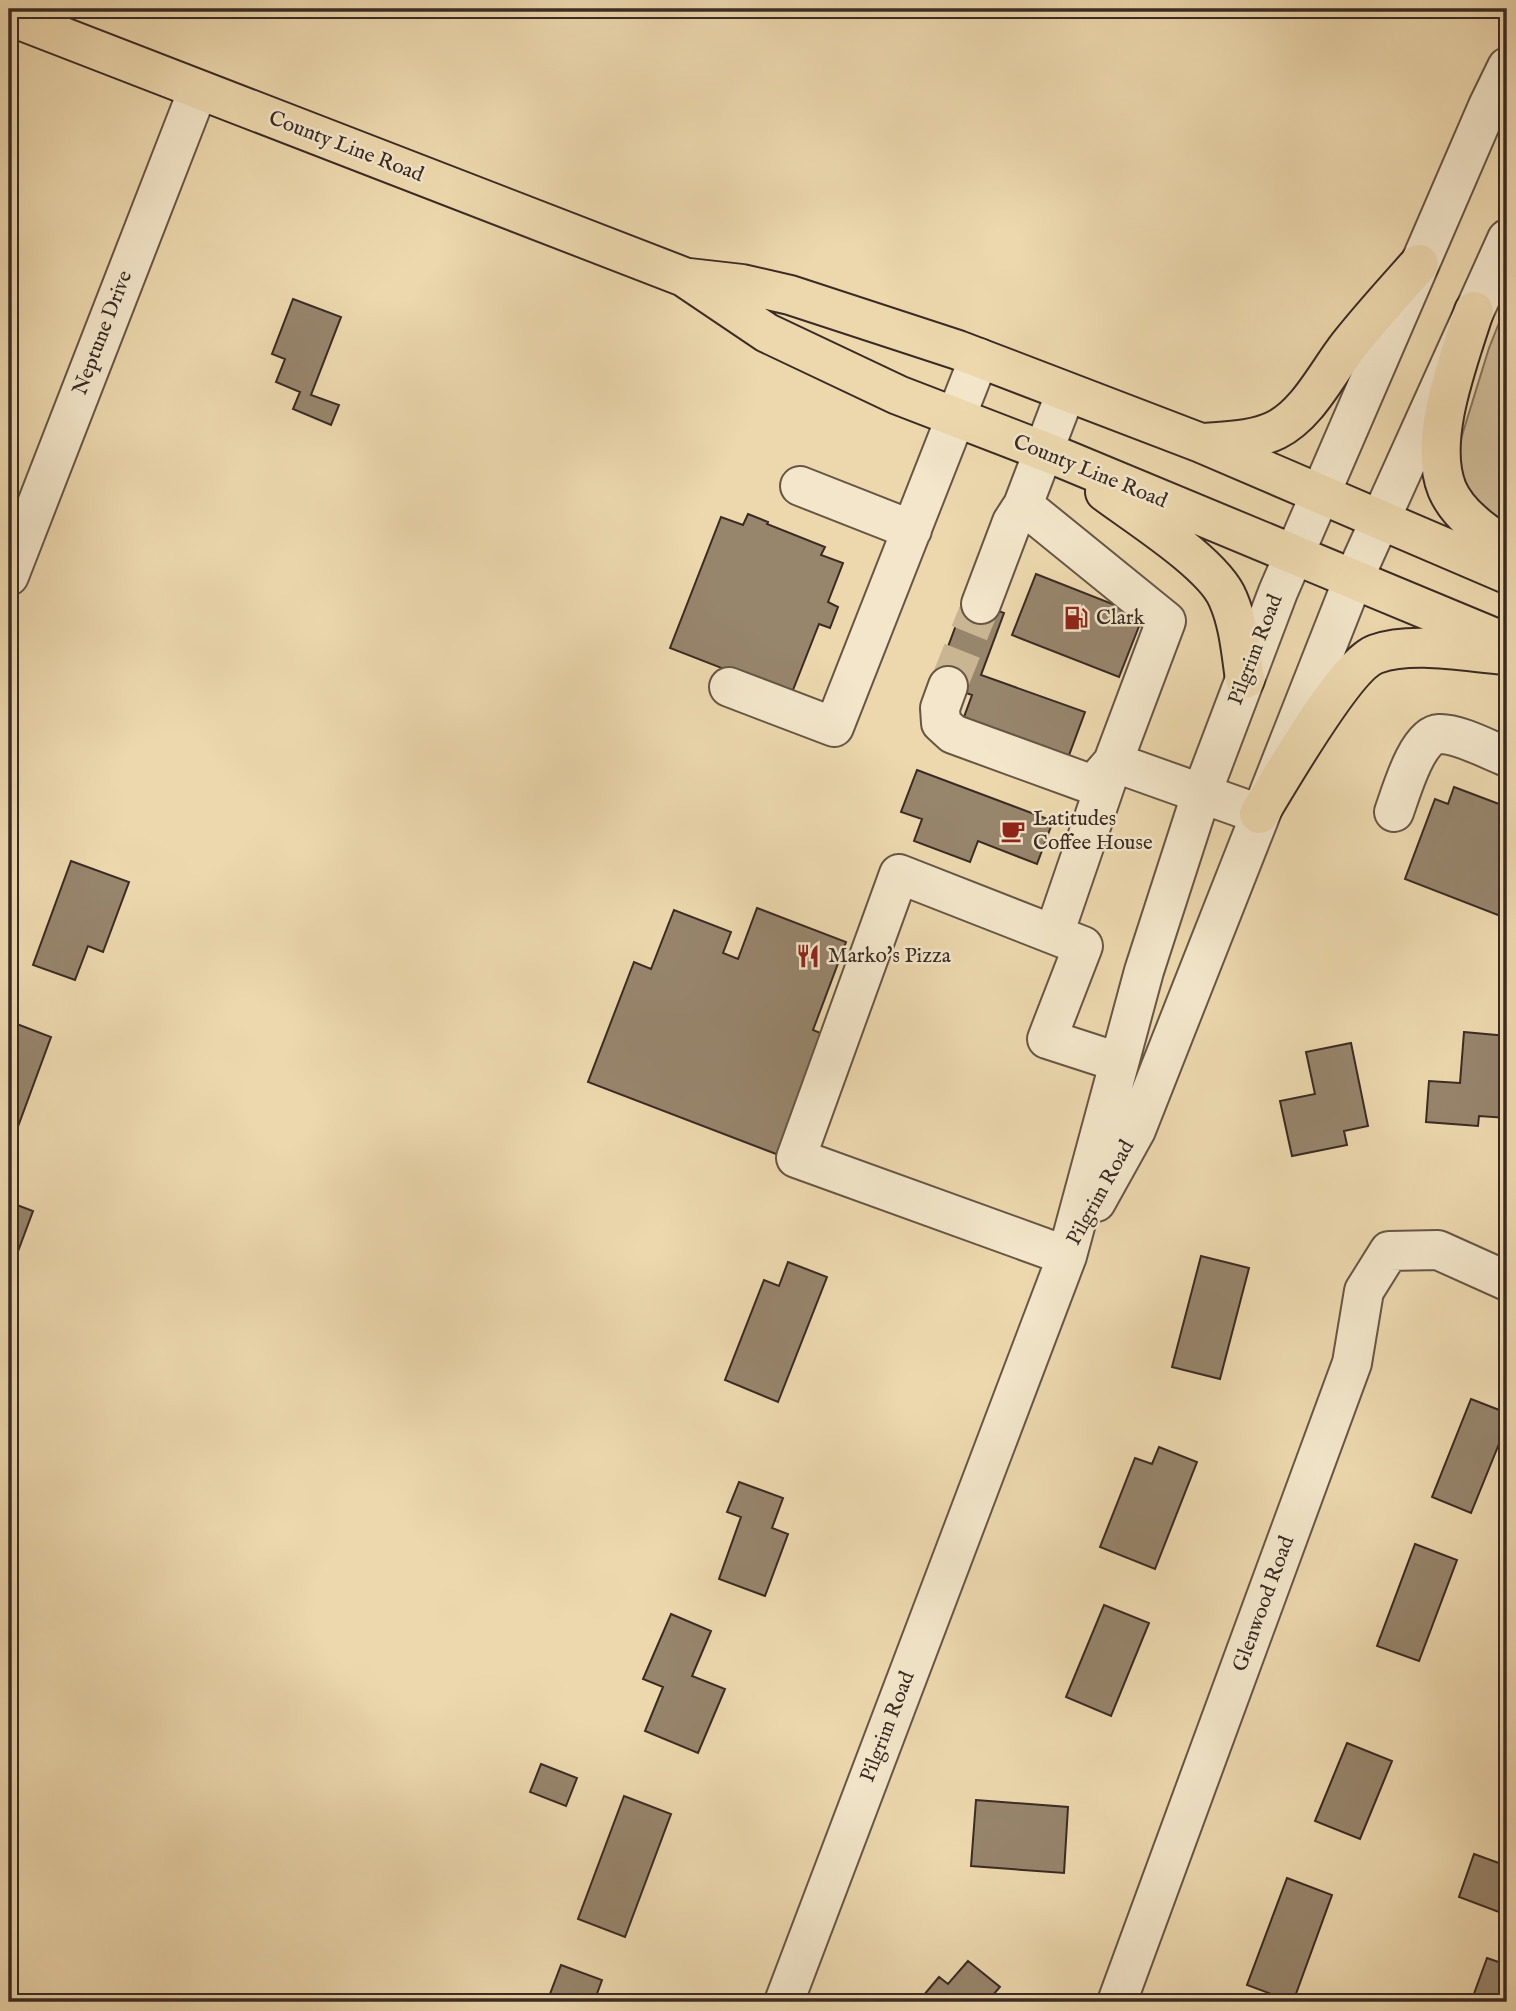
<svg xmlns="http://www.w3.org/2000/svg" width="1516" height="2011" viewBox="0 0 1516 2011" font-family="'IM FELL English',serif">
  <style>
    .park { fill: #cfbb97; stroke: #84735e; stroke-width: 2 }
    .building { fill: #97856c; stroke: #3a2b24; stroke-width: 2 }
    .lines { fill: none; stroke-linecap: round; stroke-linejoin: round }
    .minor-tunnel { stroke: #c9b592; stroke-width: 38; stroke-dasharray: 38 19; stroke-linecap: butt }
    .minor-casing { stroke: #675646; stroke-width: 42 }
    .major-casing { stroke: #3a2b24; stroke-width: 42 }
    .minor { stroke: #f3e6ca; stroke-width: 38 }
    .major { stroke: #edd8ae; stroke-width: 38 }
    .labels { text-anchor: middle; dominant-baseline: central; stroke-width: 5; stroke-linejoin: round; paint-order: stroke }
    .street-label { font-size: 21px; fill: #3a2b24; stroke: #f3e6ca }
    .poi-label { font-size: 21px; fill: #3a2b24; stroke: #f3e6ca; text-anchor: start }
  </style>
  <rect width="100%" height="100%" fill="#edd8ae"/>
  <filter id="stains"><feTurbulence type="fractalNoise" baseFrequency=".00286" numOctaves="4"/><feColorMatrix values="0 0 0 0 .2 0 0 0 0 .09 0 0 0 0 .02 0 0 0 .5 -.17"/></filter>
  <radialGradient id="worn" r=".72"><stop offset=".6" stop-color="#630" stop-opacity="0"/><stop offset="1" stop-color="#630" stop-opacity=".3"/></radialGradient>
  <path class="park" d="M1507,303V538L1478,512L1460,471V442L1489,348Z"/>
  <path class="building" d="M293,299L341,317L311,395L339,405L331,425L293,409L300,392L276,382L285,359L272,354Z
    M748,514L768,522L767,524L825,547L821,555L843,563L828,602L838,607L830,628L819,624L791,695L670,648L721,517L743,525Z
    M1036,574L1143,616L1119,677L1012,635Z
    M966,598L1004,613L981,675L1085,712L1065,766L960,728L972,695L935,682Z
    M917,770L1053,821L1037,864L978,841L970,862L914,841L922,819L901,812Z
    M1454,787L1507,807V906L1503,917L1405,879L1435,799L1448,804Z
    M71,861L129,882L103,952L88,946L75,980L33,965Z
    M757,908L846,942L813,1030L830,1037L784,1157L588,1082L634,962L651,969L674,910L731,932L723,953L738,959Z
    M9,1021L51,1037L13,1140L9,1139Z
    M1464,1032L1507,1036V1118L1479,1116L1478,1126L1426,1122L1429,1081L1460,1083Z
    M1351,1043L1368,1126L1344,1131L1347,1145L1292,1156L1280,1101L1315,1094L1306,1052Z
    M9,1202L33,1211L17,1254L9,1251Z
    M1201,1256L1249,1268L1220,1379L1172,1367Z
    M788,1262L827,1277L778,1402L725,1380L764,1280L779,1286Z
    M1471,1399L1507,1413V1424L1471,1513L1432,1497Z
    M1159,1447L1197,1462L1155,1569L1100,1547L1135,1458L1152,1464Z
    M739,1482L783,1498L772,1528L788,1534L765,1596L719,1579L741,1517L727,1512Z
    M1415,1544L1457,1560L1419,1661L1377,1646Z
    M1104,1605L1149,1623L1111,1716L1066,1697Z
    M671,1614L711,1631L692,1676L725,1689L698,1753L645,1731L663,1687L643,1679Z
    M1347,1743L1392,1761L1360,1839L1315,1821Z
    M541,1764L577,1778L566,1806L530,1792Z
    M624,1796L671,1814L625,1937L578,1919Z
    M976,1800L1068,1807L1064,1873L971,1866Z
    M1474,1854L1507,1866V1915L1459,1897Z
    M1287,1878L1332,1895L1293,2002L1247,1985Z
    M1487,1958L1507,1965V2002H1471Z
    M968,1961L1000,1987L987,2002H918L939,1977L948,1984Z
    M561,1965L602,1980L594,2002H547Z"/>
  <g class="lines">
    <path class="minor-tunnel" d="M948,686L981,604"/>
    <g class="minor-casing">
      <path id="minor" d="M1066,392L1023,505L1166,621L1113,762L1259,814
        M800,486L912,530
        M9,576L198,90
        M981,604L1012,522L1023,505
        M948,686L940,708L941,723L953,734L1093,785L1113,762
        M729,687L834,727L979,358
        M1394,812C1401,793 1417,735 1439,734C1458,733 1489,750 1507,757
        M1054,934L1113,762
        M1096,1202L1136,1130L1353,580L1507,239
        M1067,1256L796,1158L899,874L1083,946L1047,1039L1118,1062
        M784,2002L1067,1256L1144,971L1201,795L1278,592L1488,106L1507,67
        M1117,2002L1352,1363L1364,1291L1389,1251L1438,1250L1507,1281"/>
    </g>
    <g class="major-casing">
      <path id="major" d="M9,16L684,277L767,333L898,395L1059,457L1507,643
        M689,278L742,284L790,295L958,350L1201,443L1507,574
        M1474,311C1459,360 1427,439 1447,489C1458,515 1485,533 1507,548
        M1202,443C1226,441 1254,441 1276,430C1308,414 1327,373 1349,345C1371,317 1395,291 1419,264
        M1105,492C1137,516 1214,564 1228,599C1239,624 1241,652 1245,679
        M1259,814C1279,782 1345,665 1376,654C1413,641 1466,652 1505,655"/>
    </g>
    <use href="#minor" class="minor"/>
    <use href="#major" class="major"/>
  </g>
  <defs>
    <g id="fuel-bare" transform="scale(1.89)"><path d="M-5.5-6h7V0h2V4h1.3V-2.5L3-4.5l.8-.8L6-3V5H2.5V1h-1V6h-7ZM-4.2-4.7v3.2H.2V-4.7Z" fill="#8f2418" stroke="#f3e6ca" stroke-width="2.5" paint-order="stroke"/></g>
    <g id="cafe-bare" transform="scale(1.89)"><path d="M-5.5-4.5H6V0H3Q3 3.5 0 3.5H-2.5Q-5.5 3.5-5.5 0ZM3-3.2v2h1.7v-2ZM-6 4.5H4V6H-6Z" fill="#8f2418" stroke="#f3e6ca" stroke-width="2.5" paint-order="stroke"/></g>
    <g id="restaurant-bare" transform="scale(1.89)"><path d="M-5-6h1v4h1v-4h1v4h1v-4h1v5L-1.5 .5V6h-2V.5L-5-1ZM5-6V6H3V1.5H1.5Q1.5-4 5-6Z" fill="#8f2418" stroke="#f3e6ca" stroke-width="2.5" paint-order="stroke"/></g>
  </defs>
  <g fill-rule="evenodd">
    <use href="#fuel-bare" x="1076" y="618"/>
    <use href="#cafe-bare" x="1013" y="831"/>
    <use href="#restaurant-bare" x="808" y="956"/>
  </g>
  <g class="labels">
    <g class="street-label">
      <text transform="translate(346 147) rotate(21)">County Line Road</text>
      <text transform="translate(103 333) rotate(-69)">Neptune Drive</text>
      <text transform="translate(1090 472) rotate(22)">County Line Road</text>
      <text transform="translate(1256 650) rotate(-69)">Pilgrim Road</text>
      <text transform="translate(1101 1193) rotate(-61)">Pilgrim Road</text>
      <text transform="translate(1264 1604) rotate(-70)">Glenwood Road</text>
      <text transform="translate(888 1727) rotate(-69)">Pilgrim Road</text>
    </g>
    <g class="poi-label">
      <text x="1096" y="618">Clark</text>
      <text x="1033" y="819">Latitudes<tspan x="1033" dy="24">Coffee House</tspan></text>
      <text x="828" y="956">Marko's Pizza</text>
    </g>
  </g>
  <rect width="1516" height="2011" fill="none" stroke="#edd8ae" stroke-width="35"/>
  <rect x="10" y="10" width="1495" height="1990" fill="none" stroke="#3a2b24" stroke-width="3.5"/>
  <rect x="18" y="18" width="1481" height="1976" fill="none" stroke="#3a2b24" stroke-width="2"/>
  <rect width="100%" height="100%" filter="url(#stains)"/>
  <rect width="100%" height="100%" fill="url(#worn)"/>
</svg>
